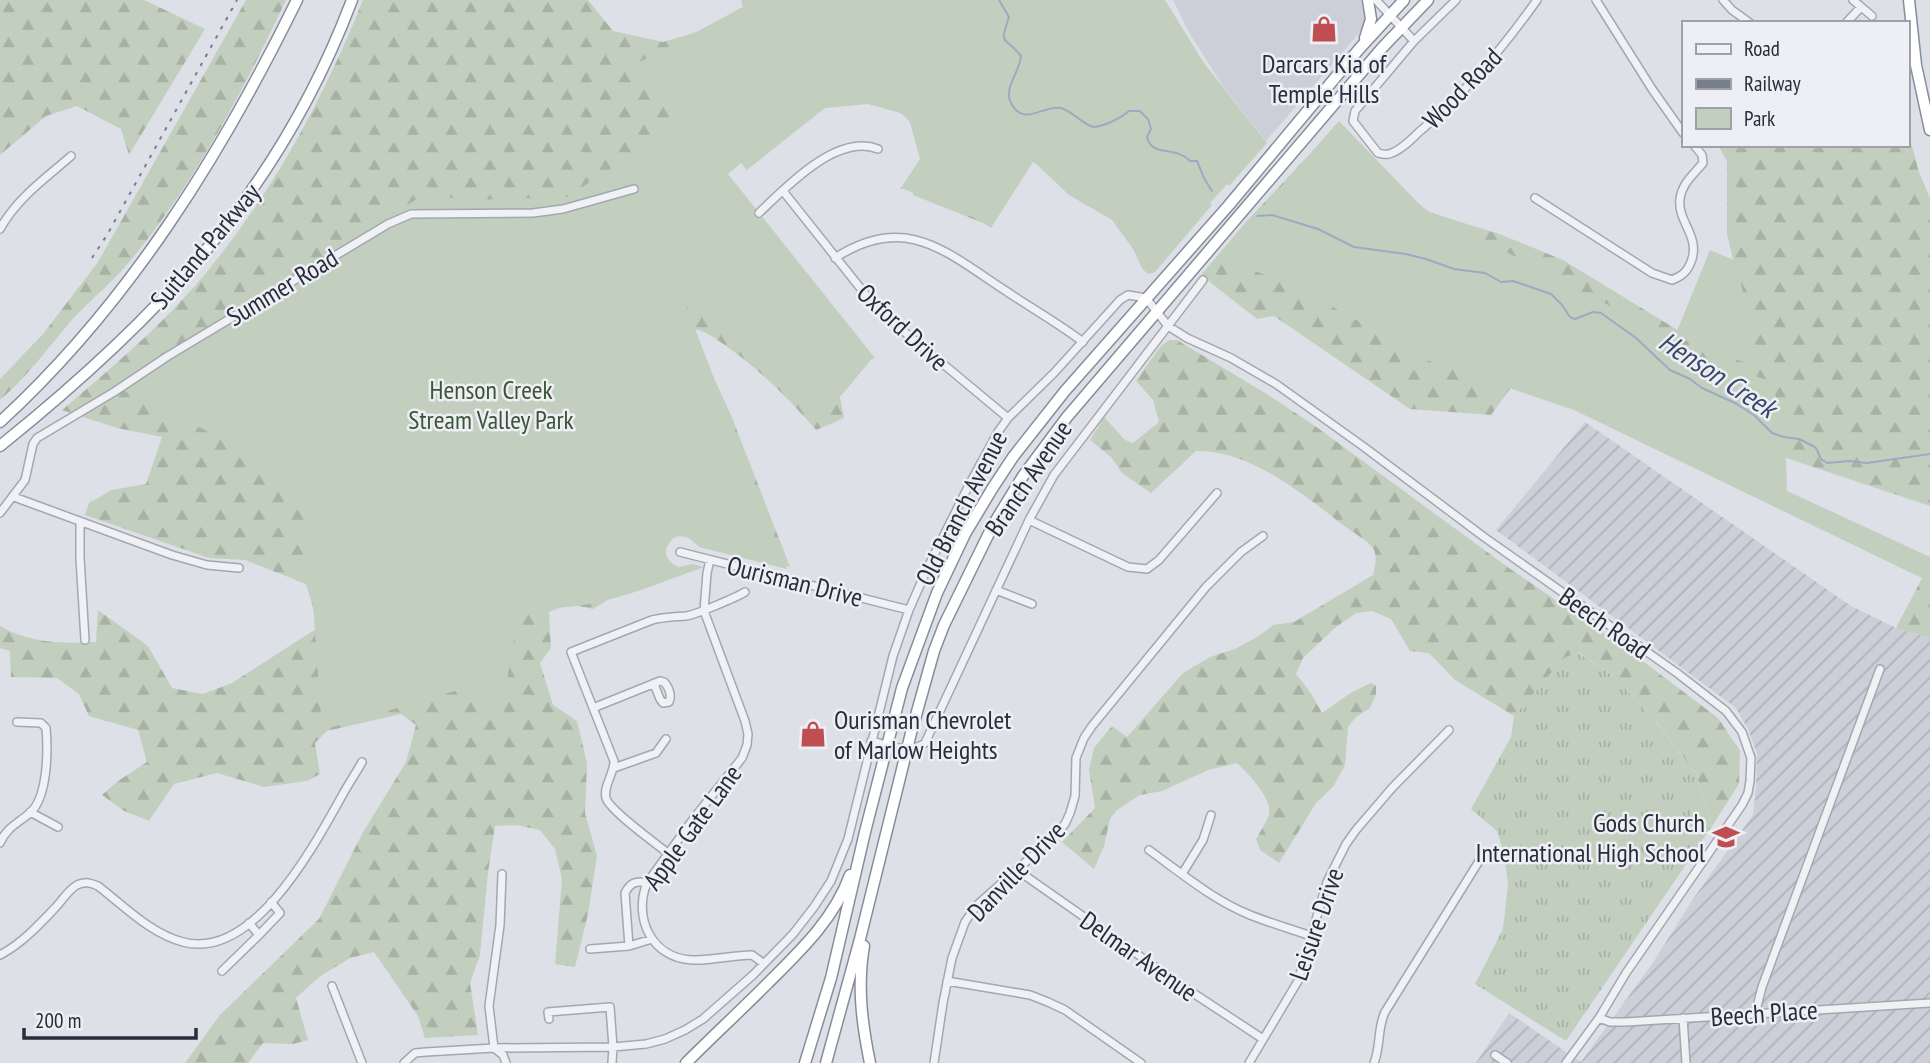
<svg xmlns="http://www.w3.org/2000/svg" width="1930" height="1063" viewBox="0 0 1930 1063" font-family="'PT Sans Narrow',sans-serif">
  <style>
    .built { fill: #cccfd7 }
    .industrial { fill: url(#industrial-furrows) }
    .grass { fill: url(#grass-tufts) }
    .forest { fill: url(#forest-firs) }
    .park { fill: #c2cfbf }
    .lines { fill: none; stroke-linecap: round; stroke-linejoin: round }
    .stream { stroke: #9caac2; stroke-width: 2 }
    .minor-casing { stroke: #a3a7af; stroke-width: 10 }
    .highway-casing { stroke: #868c9b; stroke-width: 13 }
    .minor { stroke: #f0f1f4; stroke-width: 7 }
    .highway { stroke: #fff; stroke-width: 10 }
    .rail { stroke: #797e8d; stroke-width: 2; stroke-dasharray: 3.5 7; stroke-linecap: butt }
    .labels { text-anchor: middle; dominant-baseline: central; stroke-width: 5; stroke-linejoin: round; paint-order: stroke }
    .poi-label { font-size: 26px; fill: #282d3b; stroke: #edeff4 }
    .street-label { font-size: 26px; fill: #282d3b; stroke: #edeff4 }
    .park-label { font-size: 26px; fill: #3a5537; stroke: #edeff4 }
    .water-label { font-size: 28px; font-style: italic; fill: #37486a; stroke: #edeff4 }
  </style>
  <defs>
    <pattern id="industrial-furrows" width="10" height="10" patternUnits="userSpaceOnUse" patternTransform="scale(1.75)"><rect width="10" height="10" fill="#cccfd7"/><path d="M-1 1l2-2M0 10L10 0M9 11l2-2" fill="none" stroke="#afb2b9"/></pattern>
    <pattern id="grass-tufts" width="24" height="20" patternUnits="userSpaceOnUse" patternTransform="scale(1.75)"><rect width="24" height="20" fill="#c2cfbf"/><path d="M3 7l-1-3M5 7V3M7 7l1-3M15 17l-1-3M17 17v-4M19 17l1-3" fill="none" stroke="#a7b2a5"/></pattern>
    <pattern id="forest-firs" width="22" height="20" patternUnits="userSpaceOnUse" patternTransform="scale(1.75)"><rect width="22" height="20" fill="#c2cfbf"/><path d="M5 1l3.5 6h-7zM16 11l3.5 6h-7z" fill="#a7b2a5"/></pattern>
  </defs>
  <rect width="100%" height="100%" fill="#dde0e6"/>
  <path class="built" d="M1173,0H1361L1366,25L1266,141L1223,86L1190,34Z"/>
  <path class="industrial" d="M1585,422L1851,606L1896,628L1930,638V1063H1476L1509,1013L1581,1062L1652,964L1693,899L1753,815L1756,789L1757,753L1748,729L1736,708L1496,530Z"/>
  <path class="grass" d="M1577,652L1615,677L1655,721L1696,773L1712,826L1566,1041L1475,984L1503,929L1508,884L1504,853L1497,831L1471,809L1511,737L1514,716L1564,658Z"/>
  <path class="forest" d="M0,0H144L205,29L129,155L121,129L77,106L46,116L0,155Z
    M246,0H286C243,91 195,182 131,260C113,282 90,300 71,321C48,348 27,377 0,400V379L43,334L98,262Z
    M363,0H588L613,31L663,42L707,29L748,4L1248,160L1206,208L1147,268L1112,220L1069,195L1031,159L988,225L913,195L924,162L921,133L902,114L875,100L836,103L786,115L721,171L829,313L870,361L840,397L844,418L816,430C791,401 764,374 733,351C720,342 710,333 695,329L707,363L731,415L790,567L702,543L684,531L673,537L664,552L668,565L679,571L681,576L637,582L593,609L569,604L549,612L551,648L540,663L553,705L577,721L587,763L585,813L597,856L588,914L575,967L555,964L562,879L555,849L540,830L516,825L495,826L488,872L480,955L470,983L478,1035L425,1038L418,1016L374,952L350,958L319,977L296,998L308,1040L293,1044L263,1043L248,1063H185L220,1015L319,919L362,834L406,762L416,725L401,714L327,731L315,743L320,774L307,781L264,787L217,773L174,784L149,821L124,811L102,795L118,781L147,762L138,730L89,716L79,694L57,678L11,677L10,651L0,648V626C28,643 64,644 96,642L98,610L148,646L172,688L203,694L232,683L319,627L306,584L245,560L209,558L85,515L89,503L112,490L146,484L162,437L117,428L62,410C108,371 154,332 194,287C267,203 322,103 363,0Z
    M1339,123L1388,179L1429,212L1502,235L1563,260L1694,340L1743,302L1727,234V161L1718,145H1907V128L1919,172L1930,198V506L1762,450L1518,378L1491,415L1410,409L1274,316L1257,319L1201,275L1246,222Z
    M1169,340H1177L1270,396L1315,426L1509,568L1632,653L1718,718L1740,751L1739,784L1712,826L1696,773L1657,723L1615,677L1578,652L1564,658L1514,716L1455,680L1429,653L1410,651L1391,619L1372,611L1356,613L1336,627L1303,658L1296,674L1310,692L1322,713L1352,692L1371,683L1376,686V694L1370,708L1356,717L1348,727L1345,765L1333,787L1316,803L1279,863L1260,850L1256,839C1260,832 1267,822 1269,814C1273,799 1247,772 1237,763L1208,770L1162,791L1140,795L1117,810L1110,819L1104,846L1094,869L1062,842L1095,808L1089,770L1094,748L1112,726L1127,737L1183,673L1210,657L1235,649L1259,636L1273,625L1294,622L1373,575C1375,566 1378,557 1373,548C1368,541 1351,531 1343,525C1303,494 1250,450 1196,451L1151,493L1122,473L1111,457L1090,440L1104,417L1125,440L1133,443L1159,422L1153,400L1136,381L1160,347Z
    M1930,563V638L1896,628Z"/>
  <path class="park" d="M741,0H1165L1204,63L1267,143L1229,186L1217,176L1200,195L1212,205L1155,272L1149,274L1143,270L1117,215L1033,162L991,228L977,219L904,189H900L920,159L908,115L868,104L825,108L747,170L741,163L728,174L875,358C841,370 837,394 826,424L684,300L787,569L699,547C696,544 693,541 690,539C670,527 653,557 679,567L692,564L704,567C640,590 589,614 519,607L503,706L472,686L322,730L305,492L268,474L262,453L234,444L120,389L238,309L425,194L469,200L567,197L685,120L638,63L743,7Z
    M1339,121L1424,209L1612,307L1640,314L1653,338L1715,364L1771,381L1785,426L1787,491L1930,557V582L1574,410L1427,360L1310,294L1232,261L1227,251L1252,220L1265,229L1283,208L1272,197Z
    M1710,250L1736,261L1760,367L1718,354L1675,336Z"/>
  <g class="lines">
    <path class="stream" d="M999,0L1009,17C999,47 1004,35 1021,56C1020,72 1003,88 1011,103C1024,128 1044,104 1061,108C1072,111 1086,127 1094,127C1105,126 1121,118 1129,111H1140L1148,119L1151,129L1147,137C1152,158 1175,145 1190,161H1197L1204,178L1212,191
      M1257,216L1272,215L1318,229L1354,247L1406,254L1426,259L1454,269L1485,273L1501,282L1513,281L1525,285L1551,294L1562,305L1570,317L1575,319L1593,312L1601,313L1636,338L1670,370L1690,379L1702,388L1735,403L1754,415L1772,433L1784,437L1799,439L1813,446L1816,448L1821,459L1827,463L1849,461L1867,463L1930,454"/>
    <g class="minor-casing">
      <path id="minor" d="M1376,0L1414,41
        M1456,0L1414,41L1355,111L1353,121L1378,153C1382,154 1384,155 1389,154C1400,151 1411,140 1419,132C1465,94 1503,48 1537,0
        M1596,0L1652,89L1683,133
        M1723,0L1732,10L1750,23
        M1853,0L1872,16
        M1846,23L1861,7
        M783,191L877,309L1008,418
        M1535,198L1652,273L1672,280C1682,276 1687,272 1691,262C1701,236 1677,222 1680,199C1682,183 1694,174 1703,163L1702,155L1694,145
        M759,213C786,187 837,133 878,149
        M0,229C17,198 45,179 71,156
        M835,258C906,212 946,252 1006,291C1031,308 1058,323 1083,342
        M14,497L172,555L207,565L239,568
        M0,513L25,480L33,444L37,438L114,392L168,356L388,224L411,214L533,213L563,209L634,189
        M1029,520L1128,567L1147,569L1159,560L1217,493
        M80,522V558L85,640
        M680,552L909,610
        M710,560L707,573L704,611L745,721L748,734L747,745L742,758L694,818L647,883C633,917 651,958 692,960C712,961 732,955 752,955L763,963
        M996,590L1032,604
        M593,708L660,681L664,682C669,687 672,696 669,702L663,703L660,699L654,684
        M871,741C889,745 909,755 925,743L1029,520L1054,475L1203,280
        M614,768L656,753L666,739
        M30,812L58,827
        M0,843C6,828 18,823 30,813C48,797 48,750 46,728L41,723L17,722
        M1149,850C1181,873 1213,900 1250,915C1270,923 1291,929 1311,936
        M669,854C658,845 609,810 606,798C603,786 614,774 614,761L571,652L652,620C664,617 674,617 686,616C695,615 737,597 745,592
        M1017,870L1187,989L1263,1039
        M502,874L500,925L489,1006L494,1048L503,1055L506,1063
        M1182,874L1203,840L1211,815
        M259,935L280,913L271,902
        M629,946L625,893C630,883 636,880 647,883
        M590,949L629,946L652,939
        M0,955C21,944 38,926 54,909C62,901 68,890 77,885C85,881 91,883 98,886C124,906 151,934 183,942C254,961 315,844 343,794C349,783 356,773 362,762
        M222,971L259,935L249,923
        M947,981L1030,995L1048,1002L1065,1010L1141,1063
        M332,986L362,1063
        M1755,1014L1762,987L1880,669
        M1599,1018L1610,1022H1626L1930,1003
        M1683,1018L1686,1063
        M549,1019L548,1012L610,1007L613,1047L612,1063
        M1495,1055L1507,1063
        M404,1063L415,1053L426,1052L494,1048L613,1047L646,1044L665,1039L685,1030L703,1019L753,975L793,934L814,907L831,881L848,839L893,656L909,610L927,569L968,487L998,432L1008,418L1054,373L1120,300L1128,295L1146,298L1168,326L1187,338L1231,358L1276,384L1364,447L1484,537L1677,673L1726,711L1742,732L1751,758L1750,781L1748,793L1742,805L1626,973L1599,1018L1566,1063
        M934,1063L943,1003L952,958L965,922L977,905L1046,844L1065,824L1070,813L1075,796L1076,758L1084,738L1092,726L1206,587L1241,552L1263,536
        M1249,1063L1298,981L1327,882L1346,844L1356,830L1392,788L1449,730
        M1374,1063C1381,1046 1377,1029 1385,1012L1481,858"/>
    </g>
    <g class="highway-casing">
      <path id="highway" d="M1909,0L1916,65L1930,130
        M1365,38L1371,19L1368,0
        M0,422C128,305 221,155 297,0
        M0,446C158,319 279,193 352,0
        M864,946C857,986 862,1024 870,1063
        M686,1063C712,1037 739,1012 765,986C798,953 834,920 850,875
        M805,1063L831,978L865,832L902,688L937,593L965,534L992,489L1013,457L1065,391L1229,205L1360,48L1404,0
        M826,1063L860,939L911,733L934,651L944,625L993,525L1023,476L1067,417L1382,48L1428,0"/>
    </g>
    <use href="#minor" class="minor"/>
    <use href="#highway" class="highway"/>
    <path class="rail" d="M92,258L107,235L237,0"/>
  </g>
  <defs>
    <g id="shop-bare" transform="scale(2.1)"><path d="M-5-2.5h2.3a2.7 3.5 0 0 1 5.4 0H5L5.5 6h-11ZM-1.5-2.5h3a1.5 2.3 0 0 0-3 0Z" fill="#bf4e53" stroke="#edeff4" stroke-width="2.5" paint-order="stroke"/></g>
    <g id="school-bare" transform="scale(2.1)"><path d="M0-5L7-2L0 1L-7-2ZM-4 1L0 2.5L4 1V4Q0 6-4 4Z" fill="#bf4e53" stroke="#edeff4" stroke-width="2.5" paint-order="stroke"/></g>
  </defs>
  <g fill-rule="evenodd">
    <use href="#shop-bare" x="1324" y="29"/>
    <use href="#shop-bare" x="813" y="734"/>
    <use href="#school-bare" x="1726" y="837"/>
  </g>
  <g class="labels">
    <g class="poi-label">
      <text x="1324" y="63">Darcars Kia of<tspan x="1324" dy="30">Temple Hills</tspan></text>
      <text x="834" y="719" text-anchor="start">Ourisman Chevrolet<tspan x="834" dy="30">of Marlow Heights</tspan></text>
      <text x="1705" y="822" text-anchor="end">Gods Church<tspan x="1705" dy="30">International High School</tspan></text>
    </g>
    <g class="street-label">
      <text transform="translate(1462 88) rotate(-46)">Wood Road</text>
      <text transform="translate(205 246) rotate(-50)">Suitland Parkway</text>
      <text transform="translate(282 287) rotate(-31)">Summer Road</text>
      <text transform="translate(903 327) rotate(43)">Oxford Drive</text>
      <text transform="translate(1028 478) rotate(-56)">Branch Avenue</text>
      <text transform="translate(961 508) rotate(-63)">Old Branch Avenue</text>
      <text transform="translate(795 581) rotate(14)">Ourisman Drive</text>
      <text transform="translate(1605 623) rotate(35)">Beech Road</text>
      <text transform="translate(692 827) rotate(-54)">Apple Gate Lane</text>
      <text transform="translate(1016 871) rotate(-46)">Danville Drive</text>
      <text transform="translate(1316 924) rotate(-71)">Leisure Drive</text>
      <text transform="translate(1139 956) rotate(35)">Delmar Avenue</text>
      <text transform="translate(1764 1013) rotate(-4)">Beech Place</text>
    </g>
    <g class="park-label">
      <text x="491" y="389">Henson Creek<tspan x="491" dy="30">Stream Valley Park</tspan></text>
    </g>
    <g class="water-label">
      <text transform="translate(1718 374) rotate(33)">Henson Creek</text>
    </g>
  </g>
  <rect x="1682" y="21" width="228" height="126" fill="#edeff4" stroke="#9ea1aa" stroke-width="2"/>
  <rect x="1696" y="44" width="35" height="10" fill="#f0f1f4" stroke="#9ea1aa" stroke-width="2"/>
  <text x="1744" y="56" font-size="21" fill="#282d3b">Road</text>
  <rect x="1696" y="79" width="35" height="10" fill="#797e8d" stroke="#9ea1aa" stroke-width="2"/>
  <text x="1744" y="91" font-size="21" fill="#282d3b">Railway</text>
  <rect x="1696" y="108" width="35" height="21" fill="#c2cfbf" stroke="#9ea1aa" stroke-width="2"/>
  <text x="1744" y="126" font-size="21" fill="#282d3b">Park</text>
  <path d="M24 1028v10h172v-10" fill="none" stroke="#282d3b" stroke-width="3.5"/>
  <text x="35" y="1028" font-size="21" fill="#282d3b" stroke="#edeff4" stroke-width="5" paint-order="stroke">200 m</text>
</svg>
